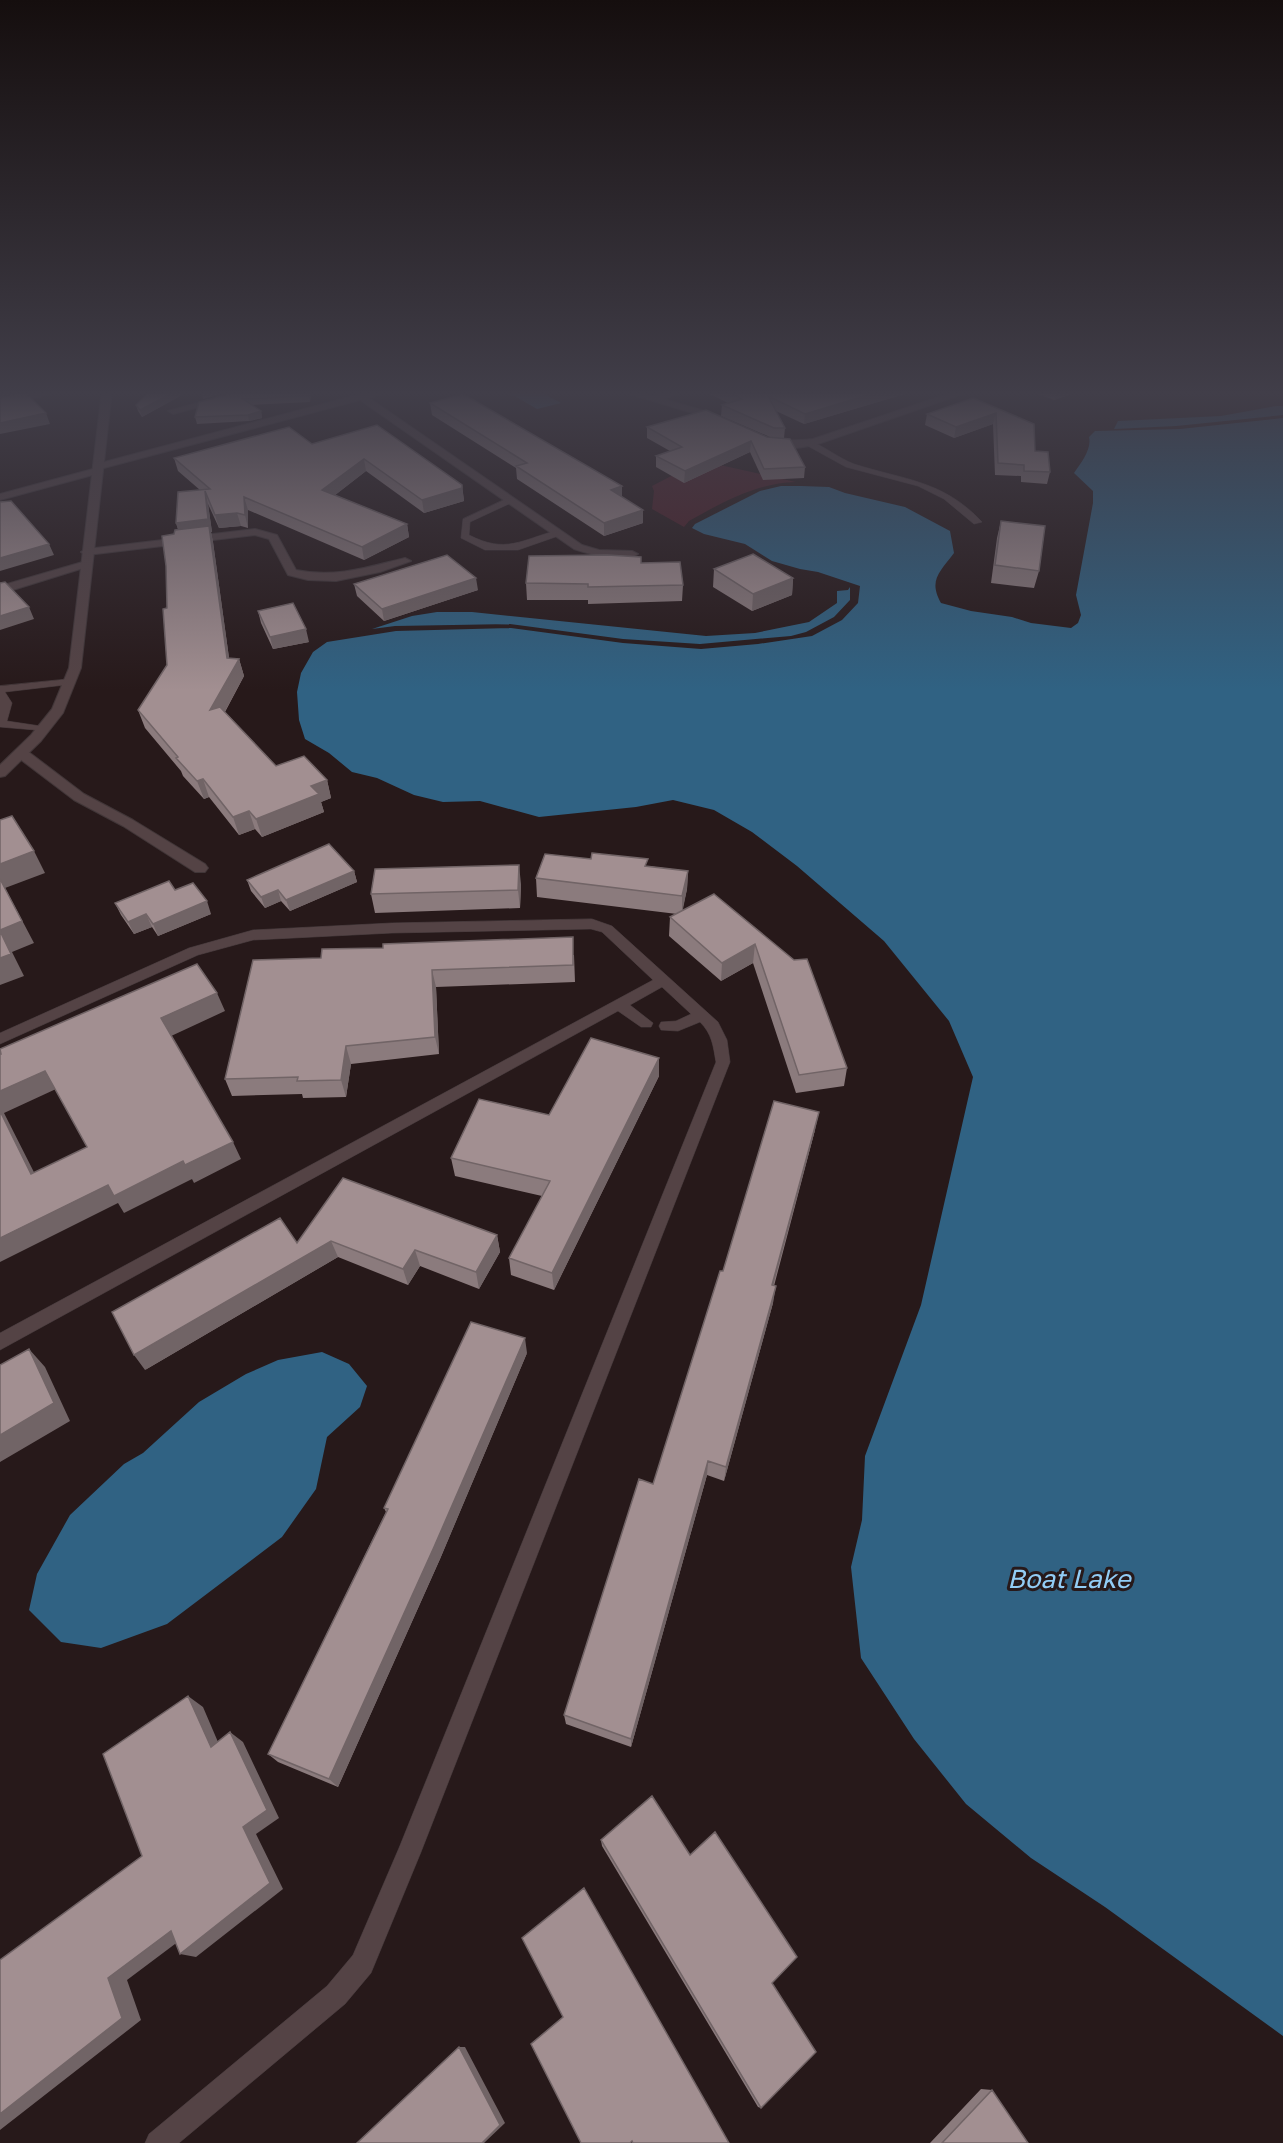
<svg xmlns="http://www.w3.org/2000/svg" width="1283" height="2143" viewBox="0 0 1283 2143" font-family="'Golos Text',sans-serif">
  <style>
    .green { fill: #4e1e27 }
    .water { fill: #306283 }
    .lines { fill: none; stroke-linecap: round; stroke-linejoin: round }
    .lane-casing { stroke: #413638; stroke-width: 1 }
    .street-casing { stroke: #413638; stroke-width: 2 }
    .secondary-casing { stroke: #413638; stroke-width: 2 }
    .lane { fill: #544345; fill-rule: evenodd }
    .street { fill: #544345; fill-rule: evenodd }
    .secondary { fill: #544345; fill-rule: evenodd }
    .wall { fill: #8b7b7d }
    .shaded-wall { fill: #716466 }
    .building { fill: #a28f91; stroke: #716466; stroke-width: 1.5 }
    .labels { text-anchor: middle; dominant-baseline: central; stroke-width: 6; stroke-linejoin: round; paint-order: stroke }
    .near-water-label { font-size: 26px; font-style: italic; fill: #92cdf6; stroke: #27191a }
  </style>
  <rect width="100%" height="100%" fill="#27191a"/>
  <path class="green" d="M720,465L796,482C756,483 723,502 689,521L684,527L652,509L654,491L652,486L677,473Z"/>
  <path class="water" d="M504,390H537L561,403L537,409Z
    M1276,406H1283V415L1176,426L1114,429L1118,421L1221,416Z
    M1283,418V2036L1105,1907L1031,1858L966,1804L914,1739L861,1658L851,1567L862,1520L865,1456L921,1305L973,1077L949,1021L884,941L797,866L752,832L714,810L673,800L636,807L539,817L480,801L443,802L414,795L377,778L352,772L329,753L305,739L299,720L297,692L301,673L313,652L327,642L396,631L511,628L623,643L701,649L758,644L812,636L842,620L858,603L860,586L818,572L800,569L772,561L745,544L704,534L692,528L695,524L760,491L781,486H801L829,487L845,493L905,507L950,531L954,553C940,572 928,580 941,603L971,611L1012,617L1031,623L1071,628L1078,623L1081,615L1076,595L1093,503V491L1074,473C1081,463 1092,449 1089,437L1095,431L1180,429Z
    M850,587V600L834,617L806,632L791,636L700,644L623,639L510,624L395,626L372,629L412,616L437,612H472L706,636L755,633L809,622L837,603V591L848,590Z
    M322,1352L349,1364L367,1386L360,1407L327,1437L316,1489L282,1537L167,1624L101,1648L61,1642L29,1610L37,1574L70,1515L124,1464L143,1453L199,1402L246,1374L278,1360Z"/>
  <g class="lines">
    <g class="lane-casing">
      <path id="lane" d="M809,441C825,446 838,458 854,464C904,480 943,480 982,522L974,524L944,499L918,486L846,467L806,445V441Z
        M510,497L513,498V502L470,522L469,535C506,554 521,540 558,530L561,531V535L518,550H485L461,538L463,519Z
        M69,679L73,680V684L5,692L12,703L7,721L47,727V731L0,727V686Z
        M592,919L612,926L718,1022L727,1040L730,1062L421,1852L371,1973L345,2004L179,2143H145L149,2134L327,1986L353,1955L399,1848L716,1062C713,1045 712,1034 700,1022L678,1031L661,1030L659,1026L661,1022L676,1021L691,1014L662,987L630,1005L653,1023L651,1027H641L618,1011L0,1350V1333L653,980L602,932L591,929L392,933L253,940L198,955L0,1044V1033L189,948L253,930L392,923Z"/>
    </g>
    <g class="street-casing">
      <path id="street" d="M47,390H64L0,407V401Z
        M245,390H261L173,414L168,411Z
        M376,390H392L369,398L582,545L599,550L632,551L638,554C625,564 589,554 574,549L360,400L100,469V473L0,500V494L93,469V465Z
        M617,390H632L652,396L673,390H688L663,399L705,411L725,421L717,423L699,415Z
        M960,390H974L818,444C804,447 777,453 765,444C772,439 802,441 813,439Z
        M255,529L277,535L296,570C335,578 368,567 405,558L411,561L380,572L336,581L308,580L288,575L269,539L255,535L87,555L81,552L87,549Z
        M86,561L90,562V566L0,594V586Z
        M21,749L26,750L84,794L133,820L205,864L208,868L205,872H195L123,826L74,800L16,756L14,753L16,750Z"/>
    </g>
    <g class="secondary-casing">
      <path id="secondary" d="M102,390H112L81,668L63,713L41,741L5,776L0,777V765L31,735L52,709L69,668Z"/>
    </g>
    <use href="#lane" class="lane"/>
    <use href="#street" class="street"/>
    <use href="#secondary" class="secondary"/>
  </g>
  <path class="wall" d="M151,390H191L142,417L138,411L136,405Z
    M245,390H350V393L311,394L310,402L251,405L261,411L262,418L249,421L197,424L195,417Z
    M702,390H918L804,424L776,411L785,428L784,438L805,467L804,478L763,480L750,452L684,483L656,467V456L670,451L647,438V427L770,437L721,416L722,405L728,403Z
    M1028,390H1082L1054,400Z
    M973,398L1034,424L1035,451L1050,472L1047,484L1021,482V476L995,475L993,424L954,438L925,425L927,414Z
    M430,403L622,486V497L643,523L604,536L517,479L516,468L432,415Z
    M312,444L462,485L464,501L424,513L366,471L335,495L407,524L409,537L364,560L248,510V528L241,526L219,528L208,504L212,532H211L213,542L229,658L239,659L244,676L225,712L276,766L327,780L331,798L321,802L324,812L262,837L255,829L239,835L209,797L204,799L183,776L181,771L145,728L138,710L167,665V608L174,534L178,529L176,523L200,490L178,471L174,458Z
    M1001,521L1039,571L1034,588L991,583L997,538Z
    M641,563L683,585L682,601L588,604V600H527L526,583Z
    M714,569L793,578L792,595L752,611L713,587Z
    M354,584L478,590L384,621L357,596Z
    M258,611L309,642L273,649L261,623Z
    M648,866L688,871L687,889L682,911L794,960L847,1068L844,1086L796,1093L753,963L721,981L669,936L670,917L677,914L537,897L536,878Z
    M354,871L357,882L290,911L281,901L265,908L251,891L247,880Z
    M521,884L520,908L375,913L371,894Z
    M175,890L211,914L158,936L152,927L134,934L121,915L115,903Z
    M574,955L575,982L436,987L439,1054L351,1064L346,1097L303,1098L302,1094L232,1096L225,1079L253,960Z
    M659,1058V1076L554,1290L511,1275L509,1258L542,1196L455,1176L451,1158L549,1115Z
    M815,1130L774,1286L773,1303L724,1481L707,1475L631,1747L566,1724L564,1715L653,1484L723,1271Z
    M343,1178L497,1235L500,1252L479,1289L420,1266L408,1285L338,1257L145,1370L297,1243Z
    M527,1353L440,1559L338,1787L278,1762L268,1754L386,1512L384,1508Z
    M601,1840L772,1983L761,2108L758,2107L602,1846Z
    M981,2089L992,2090L1028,2143H930Z"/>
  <path class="shaded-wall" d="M0,390H22L19,391L20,394L0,399Z
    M178,390H191L142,417L140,410Z
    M212,390H236L203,399L202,393Z
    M310,390L311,394L310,402L308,396Z
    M884,390H918L804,424L805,414Z
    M1057,390H1082L1054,400Z
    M261,411L262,418L249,421L248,415Z
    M46,413L50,424L0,434V423Z
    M996,413L993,424L954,438L956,427Z
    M751,441L750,452L684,483L685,471Z
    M364,459L366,471L325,503L322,490Z
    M462,485L464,501L424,513L422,500Z
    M622,486V499L611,490Z
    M205,491L208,504L212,532H211L213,542L231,672L239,659L244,676L216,728L210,710L180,536L176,523Z
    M244,497L248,510V528L245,515Z
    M643,510V523L604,536V523Z
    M237,513L241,526L219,528L215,515Z
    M407,524L409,537L364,560L362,547Z
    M49,544L54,555L0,571V558Z
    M476,578L478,590L384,621L382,609Z
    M793,578L792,595L752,611L753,594Z
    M29,607L34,619L0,630V616Z
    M306,629L309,642L273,649L270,637Z
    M203,779L209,797L204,799L197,781Z
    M327,780L331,798L321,802L324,812L262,837L256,819L311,786Z
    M249,811L255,829L239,835L233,817Z
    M34,851L45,873L5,888L34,943L12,952L24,976L0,985V864Z
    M519,865L521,884L520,908L518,890Z
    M354,871L357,882L290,911L286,900Z
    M688,871L687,889L682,914V896Z
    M278,890L281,901L265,908L261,897Z
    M207,901L211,914L158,936L153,924Z
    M146,914L152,927L134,934L128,922Z
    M755,944L753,963L721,981L722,963Z
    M432,970L436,987L439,1054L435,1037Z
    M217,993L225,1011L169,1037L161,1018Z
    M346,1046L351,1064L346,1097L341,1080Z
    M659,1058V1076L554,1290L552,1273Z
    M45,1071L56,1089L4,1113L44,1192L31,1174L0,1111V1091Z
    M819,1112L815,1130L769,1301L772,1285Z
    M233,1142L241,1159L194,1183L185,1165Z
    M183,1161L192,1179L124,1213L118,1203L0,1262V1238L108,1185Z
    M497,1235L500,1252L479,1289L476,1272Z
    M331,1241L338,1257L145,1370L134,1355Z
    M415,1250L420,1266L408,1285L403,1269Z
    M776,1286L773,1303L724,1481L726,1467Z
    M525,1338L527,1353L440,1559L338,1787L329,1779Z
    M29,1349L45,1367L70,1421L0,1462V1435Z
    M708,1461L707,1475L631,1747V1739Z
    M188,1696L203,1707L224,1756L211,1747Z
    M230,1732L243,1742L279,1818L256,1834L283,1889L196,1957L180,1954L243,1827Z
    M171,1931L187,1935L127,1980L141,2020L0,2130V2114L108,1978Z
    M459,2047H465L505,2123L484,2143H482Z"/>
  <path class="building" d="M151,390H178L140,410L136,405Z
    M202,390H212L202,393Z
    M245,390H310L308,396L243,399L261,411L248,415L195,417L199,402Z
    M724,390H884L805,414L768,396L785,428H774L722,405L742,399Z
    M24,391L46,413L0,423V398Z
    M463,394L622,486L611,490L643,510L604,523L516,466L527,463L430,403Z
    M973,398L1034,424L1035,451L1048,452L1050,472L1024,471V465L998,463L996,413L956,427L927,414Z
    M706,410L767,437L790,439L805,467L764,469L751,441L685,471L656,456L682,447L647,427Z
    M377,425L462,485V488L422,500L364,459L322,490L407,524L362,547L244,497L245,515L237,513L215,515L205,491L208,519L176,523L178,492L210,489L174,458L289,427L312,444Z
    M11,501L49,544L0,558V502Z
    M1001,521L1045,526L1039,571L995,565Z
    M209,526L227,658L239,659L210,710L220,707L276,766L304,756L327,780L311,786L319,794L256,819L249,811L233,817L203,779L197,781L176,758L178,757L138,710L167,665L163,609L167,608L166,566L162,536L174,534L175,530Z
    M753,554L793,578L753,594L714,569Z
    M447,555L476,578L382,609L354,584Z
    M607,555L641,557V563L680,562L683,585L588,587V584L526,583L529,556Z
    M5,582L29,607L0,616V583Z
    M293,603L306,629L270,637L258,611Z
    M12,816L34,851L0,864V820Z
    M329,844L354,871L286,900L278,890L261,897L247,880Z
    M592,853L648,859L645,866L688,871L682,896L536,878L545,854L591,859Z
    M519,865L518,890L371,894L375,869Z
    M0,879L22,921L0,930Z
    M169,881L175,890L193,883L207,901L153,924L146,914L128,922L115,903Z
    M714,894L794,960L807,959L847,1068L799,1075L755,944L722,963L670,917Z
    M0,931L11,954L0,958Z
    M573,937V965L432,970L435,1037L346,1046L341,1080L297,1081L298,1077L225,1079L253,960L321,958L322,949L383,948V944Z
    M197,964L217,993L161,1018L233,1142L185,1165L183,1161L114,1196L108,1185L0,1238V1111L31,1174L87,1147L45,1071L0,1091V1054H1L0,1049Z
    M591,1038L659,1058L552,1273L509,1258L550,1181L451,1158L479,1099L549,1115Z
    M774,1101L819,1112L772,1285L776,1286L726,1467L708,1461L631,1739L564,1715L639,1479L653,1484L720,1271H723Z
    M343,1178L497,1235L476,1272L415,1250L403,1269L331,1241L134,1355L112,1312L280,1218L297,1243Z
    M471,1322L525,1338L434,1547L329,1779L268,1754L388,1509L384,1508Z
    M29,1349L54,1403L0,1435V1365Z
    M188,1696L211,1747L230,1732L267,1810L243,1827L270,1883L180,1954L171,1931L108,1978L122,2018L0,2114V1960L142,1856L103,1754Z
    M652,1796L690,1855L715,1832L797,1957L772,1983L816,2052L761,2108L601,1840Z
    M584,1888L729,2143H633L632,2141L630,2143H581L531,2044L563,2017L522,1938Z
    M459,2047L500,2125L482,2143H357Z
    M992,2090L1028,2143H942Z"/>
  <linearGradient id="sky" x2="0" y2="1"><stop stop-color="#150e0e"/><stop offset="0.57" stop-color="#413e49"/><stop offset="1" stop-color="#413e49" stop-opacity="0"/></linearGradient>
  <rect width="1283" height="690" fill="url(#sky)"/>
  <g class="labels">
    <g class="near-water-label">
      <text x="1069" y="1578">Boat Lake</text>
    </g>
  </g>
</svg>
